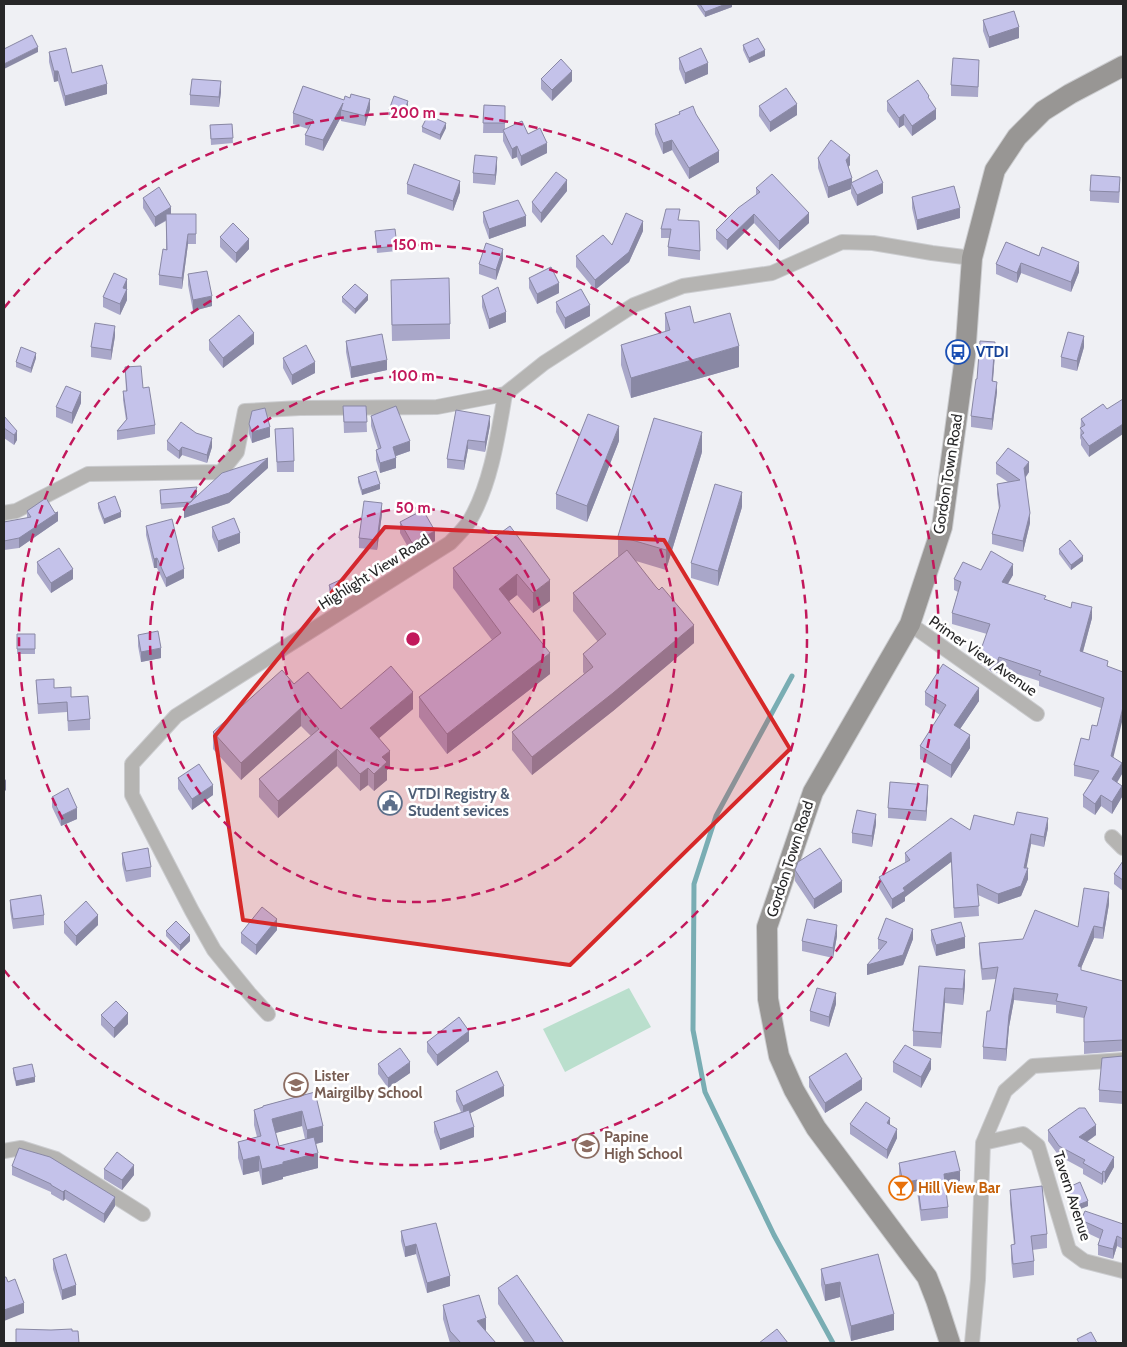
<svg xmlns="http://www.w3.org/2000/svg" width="1127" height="1347" viewBox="0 0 1127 1347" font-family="Cabin,sans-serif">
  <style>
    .green { fill: #badfcd }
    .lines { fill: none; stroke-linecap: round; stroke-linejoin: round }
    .stream { stroke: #79adb3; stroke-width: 5 }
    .street-casing { stroke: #cbcccf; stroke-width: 16 }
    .secondary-casing { stroke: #cbcccf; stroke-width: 22 }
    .street { stroke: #b5b4b2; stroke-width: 14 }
    .secondary { stroke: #989694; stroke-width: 20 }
    .wall { fill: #a9a7c9; fill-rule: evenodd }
    .shaded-wall { fill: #8988a4 }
    .building { fill: #c4c2ea; stroke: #8988a4 }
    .marked { fill: #d62828; fill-opacity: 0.2; stroke: #d62828; stroke-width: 4; stroke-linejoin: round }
    .ring { fill: none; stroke: #c2185b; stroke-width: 2.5; stroke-dasharray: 9 6 }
    .labels { text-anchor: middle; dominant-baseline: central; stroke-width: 5; stroke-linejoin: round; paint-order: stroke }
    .transit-label { font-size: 15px; font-weight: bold; fill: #164399; stroke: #fff; text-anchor: start }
    .street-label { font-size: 15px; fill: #272728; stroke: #fff }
    .service-label { font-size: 15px; font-weight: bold; fill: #4e5e75; stroke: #fff; text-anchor: start }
    .education-label { font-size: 15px; font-weight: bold; fill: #785e54; stroke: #fff; text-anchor: start }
    .food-label { font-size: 15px; font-weight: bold; fill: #c56008; stroke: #fff; text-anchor: start }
    .centre { fill: #c2185b; stroke: #fff; stroke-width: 2.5 }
    .ring-label { font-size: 15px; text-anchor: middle; font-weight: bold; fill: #c2185b; stroke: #fff; stroke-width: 5; stroke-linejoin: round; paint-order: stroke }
  </style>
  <rect width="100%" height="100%" fill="#eff0f4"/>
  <path class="green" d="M629,988L651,1027L565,1072L543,1029Z"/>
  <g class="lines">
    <path class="stream" d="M792,676L716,816L694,884L693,1030L705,1092L774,1235L833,1343"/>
    <g class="street-casing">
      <path id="street" d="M4,513L16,511L88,474L221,472L237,452L245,411L300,408L437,407L505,394
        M910,624L1037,714
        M1112,837L1123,848
        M268,1014L249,993L214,950L192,911L132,795V764L176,716L450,543C457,536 465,528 470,520C491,484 498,435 505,394L544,363L634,305L683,286L772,273L842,242L873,243L932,253L972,258
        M983,1143L1005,1091L1033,1066L1123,1060
        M4,1151L21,1148L56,1159L143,1214
        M972,1343L978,1280L983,1143L1023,1134L1038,1146L1069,1250L1084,1261L1123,1271"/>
    </g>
    <g class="secondary-casing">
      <path id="secondary" d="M950,1343L936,1300L927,1277L816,1128L794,1090L779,1056L768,999L767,927L813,792L910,624L942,527L965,357L972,258L995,170L1017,137L1043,111L1070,94L1123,66"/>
    </g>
    <use href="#street" class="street"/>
    <use href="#secondary" class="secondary"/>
  </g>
  <path class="wall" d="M696,4H732V7L705,17Z
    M983,20L1019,38L989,48L983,31Z
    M743,45L765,56L749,63L743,50Z
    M49,52L72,73L107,94L65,106L58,81L54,82L49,62Z
    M679,58L708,74L685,84L679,69Z
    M979,70L978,97L951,96V85Z
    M541,79L572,81L552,101L541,89Z
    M303,86L370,109L365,126L341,121V117L323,151L305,145V135L308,129L293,124V113Z
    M221,92L219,107L190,105V95Z
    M929,99L936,119L912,136L904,125L899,128L887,111V101Z
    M484,105L505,106V129L528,134L547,153L521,166L517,157L512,159L503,141V133H483Z
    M759,106L797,115L770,132L759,116Z
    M408,107L403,120L389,115V110Z
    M679,112L719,162L689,179L672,150L663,154L655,134V124L679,115Z
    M232,124L233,143L211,145L210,125Z
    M422,127L446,128L440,140L422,132Z
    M818,158L850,165L848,167L852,182L883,193L857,206L851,193V189L828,198L818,168Z
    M497,168L495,185L473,183V173Z
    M407,184L460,192L453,211L407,194Z
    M1120,187L1119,203L1090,201V191Z
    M756,188L809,223L779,250L754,223L727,250L716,239V230L756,195Z
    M567,191L541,223L532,212V202Z
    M912,197L960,218L917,230L912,208Z
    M143,198L171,214H196V244H188L182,289L159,285V275L166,250V221L155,227L143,208Z
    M483,212L526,226L489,239L483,222Z
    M679,220L700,251V260L668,256V247L669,238H661V229Z
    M375,231L397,246V251L377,253Z
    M643,231L629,262L595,290L576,267V256L612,245Z
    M220,237L249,249L236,263L220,247Z
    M1006,242L1079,272L1071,292L1021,273L1017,283L996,274V264Z
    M503,259L496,280L479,274V264Z
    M188,274L212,306L193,311L188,285Z
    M529,278L559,293L537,304L529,288Z
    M127,279V300L120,315L103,307V297Z
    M391,295L450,324V339L392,341Z
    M482,296L506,322L489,329L482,307Z
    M342,297L368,300L355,314L342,302Z
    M556,302L590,316L565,329L556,312Z
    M665,313L739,367L631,398L621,365V345L665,332Z
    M115,336L111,360L91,357V347Z
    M209,340L254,344L223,368L209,350Z
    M346,341L387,370L351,378L346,352Z
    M1084,347L1077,371L1061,367V357Z
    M995,353L993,381L997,392L992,430L971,427V416L977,379Z
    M36,358L31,373L16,367V362Z
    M283,358L315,373L292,385L283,368Z
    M125,367L143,388L155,425V434L117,440V431L126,420L123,400V391H126Z
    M81,403L72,424L56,417V407Z
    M1103,404L1089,457L1081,445V440L1080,438L1081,419Z
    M343,406H366L367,432L344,433Z
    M456,410L490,425L485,452L468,449L464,470L447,468V459Z
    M4,416L17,440L14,445L4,438Z
    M371,416L410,451L396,456V468L380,473L376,460V450L378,449L371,426Z
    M249,424L270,437L252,443L249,434Z
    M275,429L294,461V472H277Z
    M196,433L212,447L207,463L182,455L179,459L167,450V441Z
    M619,441L587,522L556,509V494Z
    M702,452L666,570L636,561L694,643L613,711L532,775L512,750V732L584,674L583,672V654L598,642L573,611V593L619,556H618V536Z
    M996,463L1029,472L1026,477L1030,523L1023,552L992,544V534L999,509L997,494V484L1008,482L996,474Z
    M268,468L229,503L184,518L185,507L161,509L160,490L197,493L196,497Z
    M358,477L380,489L362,495L358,482Z
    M4,481L5,487V498H4Z
    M98,503L121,517L104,524L98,508Z
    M742,507L718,586L691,578V563Z
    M27,511L58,521L19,548L4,550V522L27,518Z
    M382,514L377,550L359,548V538Z
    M400,522L435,541L412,554L400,533Z
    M146,526L184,578L166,587L157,568H154L146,535Z
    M510,526L550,601L533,613L517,595L509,601L550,674L447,754L419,717V697L492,640L453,588V568Z
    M212,527L240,543L218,552L212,537Z
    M1059,549L1083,561L1071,570L1059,554Z
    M37,562L73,579L51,593L37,573Z
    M981,570L1013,575L1008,584L1092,618L1083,652L1108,666L1113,757L1122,774L1117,783L1122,797L1112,814L1101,806L1095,815L1083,807V795L1092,780L1074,776V765L1097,726L1101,708L1039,686V681L999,668L997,673L992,672L980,663V652L987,634L952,624V613L958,592L954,590V579Z
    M329,585L348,597L335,604L329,590Z
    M17,634H35V654H17Z
    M138,635L161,658L141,662L138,646Z
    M36,680L54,688L71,697L90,719V730L68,731L67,712L38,714Z
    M294,684L341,709H413L379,738L390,768L387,770V780L374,791L368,785L360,791L337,766L278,818L259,797V779L311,736L301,726L241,780L213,749V732Z
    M925,692L979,701L960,729L970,748L951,778L920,759V746L940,715L925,705Z
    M178,778L213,795L192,810L178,789Z
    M928,796L926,821L888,818V808Z
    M52,797L77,819L61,826L52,807Z
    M876,824L872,847L852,843V833Z
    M1014,825L1048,828L1044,847L1031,844L1026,868L1028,879L1021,896L998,904L978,895L979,916L954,918L951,862L905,897V901L892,909L879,888V877L905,863V853L970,830Z
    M122,853L151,867V877L126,882L122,864Z
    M1123,861V891L1114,884V874Z
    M795,870L842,892L814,909L795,881Z
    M10,900L44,915V925L13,929L10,910Z
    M1109,904L1103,939L1094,938L1081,968V971L1123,981V1051L1084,1054V1018L1056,1013V1005L1014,1000L1009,1027L1006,1061L983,1059V1047L996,979L982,980L979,954V943L1023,939L1078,927Z
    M64,922L98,925L76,946L64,933Z
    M277,930L256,955L241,943V933Z
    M931,930L965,948L936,956L931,940Z
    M166,931L190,941L180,951L166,936Z
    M837,936L833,958L802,951V941Z
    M878,939H913L903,965L867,975L880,950L878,949Z
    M919,966L965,985L963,1005L945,1003L941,1048L913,1046V1031Z
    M836,1004L829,1027L810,1021V1011Z
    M101,1015L128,1024L114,1038L101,1025Z
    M469,1041L437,1066L427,1052V1042Z
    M1123,1056V1104L1099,1102V1090Z
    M893,1062L931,1069L921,1088L893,1072Z
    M378,1064L410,1073L388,1088L378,1074Z
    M13,1068L35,1082L16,1086L13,1073Z
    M809,1077L862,1090L825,1113L809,1087Z
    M456,1091L504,1096L470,1113L474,1137L440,1150L434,1132V1122L461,1112L456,1101Z
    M315,1092L323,1142L316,1144L318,1168L283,1177V1179L262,1185L259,1171L243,1175L238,1158V1142L257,1137L254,1125V1110L263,1108V1106ZM302,1126L305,1139L279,1146L275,1133Z
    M850,1124L890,1125L897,1138L887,1159L850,1134Z
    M1048,1130L1096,1135L1087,1142L1114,1167L1105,1183L1103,1182L1102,1185L1083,1174V1169L1059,1156L1048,1141Z
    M899,1163L960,1181L945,1184L948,1207V1218L921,1221L917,1191L903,1194L899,1174Z
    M12,1166L115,1206L104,1223L65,1199L63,1201L51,1194V1192L12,1175Z
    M104,1169L134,1175L122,1190L104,1179Z
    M1067,1188L1088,1206L1075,1211L1067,1193Z
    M1010,1190L1047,1234V1248L1032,1250L1034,1261V1275L1013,1278L1011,1259V1245H1014L1010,1204Z
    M1081,1220L1123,1224V1249L1117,1246L1113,1259L1098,1255V1245L1100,1239L1081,1230Z
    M401,1231L450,1276V1286L427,1293L416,1254L405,1257L401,1241Z
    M53,1259L76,1295L62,1300L53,1269Z
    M821,1269L894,1314V1330L851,1341L840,1297L825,1301L821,1285Z
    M498,1288L564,1343H525L498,1304Z
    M443,1305L486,1332L496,1343H450L443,1319Z"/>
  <path class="shaded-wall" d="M726,4H732V7L705,17V12Z
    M1019,27V38L989,48V37Z
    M38,47V52L4,69V64Z
    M765,50V56L749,63V58Z
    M708,63V74L685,84V73Z
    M54,71H58V81L54,82Z
    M572,71V81L552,101V90Z
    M221,81V92L219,107V97Z
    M107,84V94L65,106V96Z
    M370,99V109L365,126V116Z
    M408,101V107L403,120V115Z
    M343,103L341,110V117L323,151V140Z
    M797,104V115L770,132V122Z
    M936,109V119L912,136V126Z
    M904,114V125L899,128V118Z
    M446,123V128L440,140V135Z
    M672,140V150L663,154V143Z
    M547,143V153L521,166V156Z
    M517,146V157L512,159V149Z
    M719,151V162L689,179V168Z
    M850,155V165L846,170V160Z
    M497,157V168L495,185V175Z
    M852,178V186L851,183V189L828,198V187Z
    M567,180V191L541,223V213Z
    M460,181V192L453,211V201Z
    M883,183V193L857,206V195Z
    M171,207V217L155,227V217Z
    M960,208V218L917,230V220Z
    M809,213V223L779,250V241Z
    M754,214V223L727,250V240Z
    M526,216V226L489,239V229Z
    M643,221V231L629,262L595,290V280Z
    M188,234V244L182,289V278Z
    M249,239V249L236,263V253Z
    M503,249V259L496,280V270Z
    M1079,262V272L1071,292V282Z
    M1021,263V273L1017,283V273Z
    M127,279V300L120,315V304L123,288Z
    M559,283V293L537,304V294Z
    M368,295V300L355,314V309Z
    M212,296V306L193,311V300Z
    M590,305V316L565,329V318Z
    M506,312V322L489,329V319Z
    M115,326V336L111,360V350Z
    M254,333V344L223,368V358Z
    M1084,336V347L1077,371V361Z
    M995,342V353L992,391V381Z
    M739,346V367L631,398V378Z
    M36,353V358L31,373V368Z
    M387,360V370L351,378V367Z
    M315,362V373L292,385V375Z
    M997,382V392L992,430V419Z
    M81,392V403L72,424V413Z
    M490,416V425L485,452V442Z
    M1123,424V434L1089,457V446Z
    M619,426V441L587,522V506Z
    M270,427V437L252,443V432Z
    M17,431V440L14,445V435Z
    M702,432V452L666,570V550Z
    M212,438V447L207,463V455Z
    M468,440V449L464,470V461Z
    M410,441V451L393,457V447Z
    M182,447V455L179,459V451Z
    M268,458V468L229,503L184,518V508L193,502L197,487V493L193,505Z
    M396,458V468L380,473V463Z
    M1029,462V472L1024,479V468Z
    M380,484V489L362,495V490Z
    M742,492V507L718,586V571Z
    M382,503V514L377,550V540Z
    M58,512V521L19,548V538Z
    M121,512V517L104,524V519Z
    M1030,513V523L1023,552V541Z
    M435,531V541L412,554V543Z
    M240,533V543L218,552V541Z
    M1083,556V561L1071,570V565Z
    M157,558V568H154V559Z
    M1013,564V575L1002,593V582Z
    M73,569V579L51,593V583Z
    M184,569V578L166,587V578Z
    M517,574V595L499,609V589Z
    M550,580V601L533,613V593Z
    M348,592V597L335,604V598Z
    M1092,607V618L1080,662V651Z
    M694,625V643L613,711L532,775V757Z
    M161,648V658L141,662V652Z
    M550,653V674L447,754V734Z
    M999,657V668L997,673V662Z
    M979,688V701L954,738V725Z
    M413,692V709L370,746V728Z
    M1123,707V718L1111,767V756Z
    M301,708V726L241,780V763Z
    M970,735V748L951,778V765Z
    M337,749V766L278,818V801Z
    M390,751V768L387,770V780L374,791V774L382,757Z
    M1122,763V774L1112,790V779Z
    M368,768V785L360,791V774Z
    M6,779V790L4,792V782Z
    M213,785V795L192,810V799Z
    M928,785V796L926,821V811Z
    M1122,786V797L1112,814V802Z
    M1101,795V806L1095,815V804Z
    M77,808V819L61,826V816Z
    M876,814V824L872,847V836Z
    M1048,818V828L1044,847V837Z
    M1031,834V844L1025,876L1028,868V879L1021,896L998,904V894L1024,868Z
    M951,852V862L905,897V901L892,909V899L903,888Z
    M842,881V892L814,909V899Z
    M1109,892V904L1103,939V928Z
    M98,915V925L76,946V936Z
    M277,919V930L256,955V945Z
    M837,925V936L833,958V948Z
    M1094,926V938L1081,968V979L1078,966Z
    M913,929V939L903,965L867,975V965Z
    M190,935V941L180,951V945Z
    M965,937V948L936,956V945Z
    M965,970V985L963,1005V989Z
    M945,988V1003L941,1048V1033Z
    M1014,988V1000L1009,1027L1006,1061V1049L1009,1015Z
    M836,993V1004L829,1027V1017Z
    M128,1013V1024L114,1038V1028Z
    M469,1031V1041L437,1066V1055Z
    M931,1059V1069L921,1088V1077Z
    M410,1062V1073L388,1088V1078Z
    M35,1077V1082L16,1086V1081Z
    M862,1079V1090L825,1113V1103Z
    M504,1086V1096L463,1117V1106Z
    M302,1111V1126L272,1134V1119Z
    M890,1118V1128L887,1123Z
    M1096,1125V1135L1079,1147V1137Z
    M323,1126V1142L307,1146V1130Z
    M474,1127V1137L440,1150V1139Z
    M897,1129V1138L887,1159V1150Z
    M318,1153V1168L283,1177V1179L262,1185V1169L283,1162Z
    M259,1156V1171L243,1175V1160Z
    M1114,1157V1167L1105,1183V1172Z
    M134,1165V1175L122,1190V1180Z
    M960,1171V1181L944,1185V1174Z
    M1103,1171V1182L1102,1185V1174Z
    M917,1180V1191L903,1194V1183Z
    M65,1190V1199L63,1201V1192Z
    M115,1197V1206L104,1223V1214Z
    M1088,1201V1206L1075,1211V1206Z
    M1117,1236V1246L1113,1259V1249Z
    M416,1244V1254L405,1257V1247Z
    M450,1276V1286L427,1293V1283Z
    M840,1282V1297L825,1301V1285Z
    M76,1285V1295L62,1300V1290Z
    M24,1303V1313L4,1321V1310Z
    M894,1314V1330L851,1341V1326Z
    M486,1318V1332L477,1321Z"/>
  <path class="building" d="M700,4H726L705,12Z
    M1014,11L1019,27L989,37L983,20Z
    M32,35L38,47L4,64V49Z
    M758,38L765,50L749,58L743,45Z
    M66,48L72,73L102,65L107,84L65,96L58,71H54L49,52Z
    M701,48L708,63L685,73L679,58Z
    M953,58L979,60L978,87L951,85Z
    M561,59L572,71L552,90L541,79Z
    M192,79L221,81L219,97L190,95Z
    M918,80L929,96L928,97L936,109L912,126L904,114L899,118L887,101Z
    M303,86L344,100L345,96L350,98L351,94L370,99L365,116L341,110L343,103L323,140L305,135L313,120L293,113Z
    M786,88L797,104L770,122L759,106Z
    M394,96L408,101L403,115L389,110Z
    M484,105L505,106V123H483Z
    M693,106L696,114L719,151L689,168L672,140L663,143L655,124L680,114L679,112Z
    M428,115L446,123L440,135L422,127Z
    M522,121L528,134L540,128L547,143L521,156L517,146L512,149L503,130Z
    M232,124L233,138L211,139L210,125Z
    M831,140L850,155L846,160L852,178L828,187L818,158Z
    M475,155L497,157L495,175L473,173Z
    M414,164L460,181L453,201L407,184Z
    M877,170L883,183L857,195L851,183Z
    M556,172L567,180L541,213L532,202Z
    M772,174L809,213L779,241L754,214L727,240L716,230L738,208L760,192L756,188Z
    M1091,175L1120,177L1119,192L1090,191Z
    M954,186L960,208L917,220L912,197Z
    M159,187L171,207L155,217L143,198Z
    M518,200L526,216L489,229L483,212Z
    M666,209H680L678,220L699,221L700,251L668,247L671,229H661Z
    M626,213L643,221L629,252L595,280L576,256L603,235L612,245Z
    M166,214H196V234H188L182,278L159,275L163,249L167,250Z
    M233,223L249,239L236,253L220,237Z
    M395,229L397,246L377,248L375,231Z
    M1006,242L1039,256L1042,247L1079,262L1071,282L1021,263L1017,273L996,264Z
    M486,243L503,249L496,270L479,264Z
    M551,267L559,283L537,294L529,278Z
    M207,271L212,296L193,300L188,274Z
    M114,273L127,279L123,288L127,289L120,304L103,297Z
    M449,278L450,324L392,325L391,280Z
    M355,284L368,295L355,309L342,297Z
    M498,287L506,312L489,319L482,296Z
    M581,289L590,305L565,318L556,302Z
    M690,306L694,323L730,313L739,346L631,378L621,345L670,330L665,313Z
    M239,315L254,333L223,358L209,340Z
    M95,323L115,326L111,350L91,347Z
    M1068,332L1084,336L1077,361L1061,357Z
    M382,334L387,360L351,367L346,341Z
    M980,341L995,342L992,381L997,382L992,419L971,416L976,379H977Z
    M306,345L315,362L292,375L283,358Z
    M21,347L36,353L31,368L16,362Z
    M141,366L143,388L149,387L155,425L117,431L127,419L123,391H127L125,367Z
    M66,386L81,392L72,413L56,407Z
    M1123,399V424L1089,446L1081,435L1084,433L1080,428L1085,425L1081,419L1103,404L1107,409Z
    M343,406H366L367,422H344Z
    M396,406L410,441L393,447L396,458L380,463L376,450L381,448L371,416Z
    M265,408L270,427L252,432L249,424L252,411Z
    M456,410L490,416L485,442L468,440L464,461L447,459Z
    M588,414L619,426L587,506L556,494Z
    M4,416L17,431L14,435L4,428Z
    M654,418L702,432L666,550L618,536Z
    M181,422L196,433L212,438L207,455L182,447L179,451L167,441Z
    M293,428L294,461L277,462L275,429Z
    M1008,448L1029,462L1024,468L1030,513L1023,541L992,534L1000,506L997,484L1020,480L996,463Z
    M268,458L229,493L184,508L222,473Z
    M376,471L380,484L362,490L358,477Z
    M715,484L742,492L718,571L691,563Z
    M197,487L193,499L191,502L161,504L160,490Z
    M115,496L121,512L104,519L98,503Z
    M46,498L55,513L58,512L19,538L4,541V522L31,517L27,511Z
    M364,501L382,503L377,540L359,538Z
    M423,510L435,531L412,543L400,522Z
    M234,518L240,533L218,541L212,527Z
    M172,519L184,569L166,578L157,558L154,559L146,526Z
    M510,526L550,580L533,593L517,574L499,589L550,653L447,734L419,697L501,633L453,568Z
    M1070,540L1083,556L1071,565L1059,549Z
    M59,548L73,569L51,583L37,562Z
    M627,550L656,587L659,590L662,587L694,625L613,693L532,757L512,732L593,667L583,654L606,634L573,593Z
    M991,551L1013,564L1002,582L1046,596L1044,599L1071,608L1072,602L1092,607L1080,651L1108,661L1107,666L1123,672V707L1111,756L1122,763L1112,779L1122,786L1112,802L1101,795L1095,804L1083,795L1099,771L1074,765L1081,738L1089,740L1092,725L1097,726L1104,698L1039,675L1041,671L999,657L997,662L992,661L980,652L990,624L952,613L961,582L954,579L963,562L981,570Z
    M342,579L348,592L335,598L329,585Z
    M158,631L161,648L141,652L138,635Z
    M17,634H35V649H17Z
    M943,664L979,688L954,725L970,735L951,765L920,746L946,705L925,692Z
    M391,666L413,692L370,728L390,751L382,757L387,762L374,774L368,768L360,774L337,749L278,801L259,779L319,729L301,708L241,763L213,732L282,670L294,684L308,672L341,709Z
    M54,679V688L71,687V697L88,696L90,719L68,721L67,702L38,704L36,680Z
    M199,764L213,785L192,799L178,778Z
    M890,782L928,785L926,811L888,808Z
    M68,788L77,808L61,816L52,797Z
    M857,810L876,814L872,836L852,833Z
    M1017,812L1048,818L1044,837L1031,834L1024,868H1028L1021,886L998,894L977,884L979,906L954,908L951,852L903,888L905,891L892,899L879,877L910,860L905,853L951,818L970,830L974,815L1014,825Z
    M148,848L151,867L126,871L122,853Z
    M820,848L842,881L814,899L795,870L798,862Z
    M1123,861V880L1114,874Z
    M1084,888L1109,892L1103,928L1094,926L1078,966L1081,967V970L1123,981V1040L1084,1042V1018L1087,1007L1056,1001L1058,994L1014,988L1009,1015L1006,1049L983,1047L987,1011H990L998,967L982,969L979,943L1023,939L1035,910L1078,927Z
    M41,895L44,915L13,919L10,900Z
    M86,901L98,915L76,936L64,922Z
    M262,907L277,919L256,945L241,933Z
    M886,918L913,929L903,955L867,965L887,942L878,939Z
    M807,919L837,925L833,948L802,941Z
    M176,921L190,935L180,945L166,931Z
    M961,922L965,937L936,945L931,930Z
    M919,966L965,970L963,989L945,988L941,1033L913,1031Z
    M817,988L836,993L829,1017L810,1011Z
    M116,1001L128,1013L114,1028L101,1015Z
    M459,1017L469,1031L437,1055L427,1042Z
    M905,1045L931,1059L921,1077L893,1062Z
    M400,1048L410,1062L388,1078L378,1064Z
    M846,1053L862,1079L825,1103L809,1077Z
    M1123,1056V1092L1099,1090L1102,1058Z
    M32,1064L35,1077L16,1081L13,1068Z
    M497,1071L504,1086L463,1106L456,1091Z
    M315,1092L323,1126L307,1130L302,1111L272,1119L279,1146L314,1137L318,1153L283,1162V1164L262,1169L259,1156L243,1160L238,1142L261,1136L254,1110L263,1107V1106Z
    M866,1102L890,1118L887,1123L897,1129L887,1150L850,1124Z
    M1079,1108H1085L1096,1125L1079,1137L1114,1157L1105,1172L1103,1171L1102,1174L1083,1163L1085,1160L1059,1146L1048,1130Z
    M469,1110L474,1127L440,1139L434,1122Z
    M19,1148L50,1157L115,1197L104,1214L65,1190L63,1192L51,1185V1184L12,1166Z
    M955,1151L960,1171L944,1174L948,1207L921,1210L917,1180L903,1183L899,1163Z
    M117,1152L134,1165L122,1180L104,1169Z
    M1080,1182L1088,1201L1075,1206L1067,1188Z
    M1042,1186L1047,1234L1031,1236L1034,1261L1013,1264L1011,1245L1015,1244L1010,1190Z
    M1085,1211L1123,1224V1239L1117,1236L1113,1249L1098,1245L1103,1230L1081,1220Z
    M436,1223L450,1276L427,1283L416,1244L405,1247L401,1231Z
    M66,1254L76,1285L62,1290L53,1259Z
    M878,1254L894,1314L851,1326L840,1282L825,1285L821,1269Z
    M517,1275L564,1343H535L498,1288Z
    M4,1277H6L8,1282L15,1279L24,1303L4,1310Z
    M479,1295L486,1318L477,1321L496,1343H461L450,1331L443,1305Z
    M16,1329L51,1330L72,1329V1331H78L79,1343H16Z
    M777,1329L788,1343H759Z
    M1091,1332L1097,1343H1079L1077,1339Z"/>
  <path class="marked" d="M385,527L664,540L790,749L570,965L243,920L215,736Z"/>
  <circle cx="413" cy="639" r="131" fill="#c2185b" fill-opacity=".12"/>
  <g class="ring">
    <circle cx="413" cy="639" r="131"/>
    <circle cx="413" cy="639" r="263"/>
    <circle cx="413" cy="639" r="394"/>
    <path d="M4 308A526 526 0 1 1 4 970"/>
  </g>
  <defs>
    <g id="bus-ring" transform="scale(1.25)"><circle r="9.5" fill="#fff" stroke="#1a4fb4" stroke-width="1.5"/><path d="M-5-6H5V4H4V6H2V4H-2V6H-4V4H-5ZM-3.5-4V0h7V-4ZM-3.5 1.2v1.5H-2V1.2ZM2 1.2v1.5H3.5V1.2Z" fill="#1a4fb4"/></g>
    <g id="civic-ring" transform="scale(1.25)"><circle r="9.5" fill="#fff" stroke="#5c6f8a" stroke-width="1.5"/><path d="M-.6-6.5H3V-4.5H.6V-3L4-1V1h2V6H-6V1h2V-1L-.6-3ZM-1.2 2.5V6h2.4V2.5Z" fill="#5c6f8a"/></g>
    <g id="school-ring" transform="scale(1.25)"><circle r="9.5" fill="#fff" stroke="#8d6e63" stroke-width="1.5"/><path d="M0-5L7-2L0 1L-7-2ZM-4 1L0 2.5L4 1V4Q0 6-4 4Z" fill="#8d6e63"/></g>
    <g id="bar-ring" transform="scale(1.25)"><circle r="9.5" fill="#fff" stroke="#e8710a" stroke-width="1.5"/><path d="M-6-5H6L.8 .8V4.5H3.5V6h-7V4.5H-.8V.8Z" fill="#e8710a"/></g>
  </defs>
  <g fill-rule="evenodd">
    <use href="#bus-ring" x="958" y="352"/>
    <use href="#civic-ring" x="390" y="803"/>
    <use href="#school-ring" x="296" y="1085"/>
    <use href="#school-ring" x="587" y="1146"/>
    <use href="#bar-ring" x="901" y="1188"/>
  </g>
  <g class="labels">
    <g class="transit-label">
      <text x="976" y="352">VTDI</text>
    </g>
    <g class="street-label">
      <text transform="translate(948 474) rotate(-81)">Gordon Town Road</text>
      <text transform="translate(374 572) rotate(-32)">Highlight View Road</text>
      <text transform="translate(983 656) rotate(35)">Primer View Avenue</text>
      <text transform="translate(790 859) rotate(-72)">Gordon Town Road</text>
      <text transform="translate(1072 1196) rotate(72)">Tavern Avenue</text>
    </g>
    <g class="service-label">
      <text x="408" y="794">VTDI Registry &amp;<tspan x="408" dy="17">Student sevices</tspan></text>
    </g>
    <g class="education-label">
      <text x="314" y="1076">Lister<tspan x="314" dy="17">Mairgilby School</tspan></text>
      <text x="604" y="1137">Papine<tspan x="604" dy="17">High School</tspan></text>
    </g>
    <g class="food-label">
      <text x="918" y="1188">Hill View Bar</text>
    </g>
  </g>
  <circle cx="413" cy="639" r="8" class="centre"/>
  <g class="ring-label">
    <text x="413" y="118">200 m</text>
    <text x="413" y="250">150 m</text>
    <text x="413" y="381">100 m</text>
    <text x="413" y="513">50 m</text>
  </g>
  <rect width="1127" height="1347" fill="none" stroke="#272728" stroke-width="10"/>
</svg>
